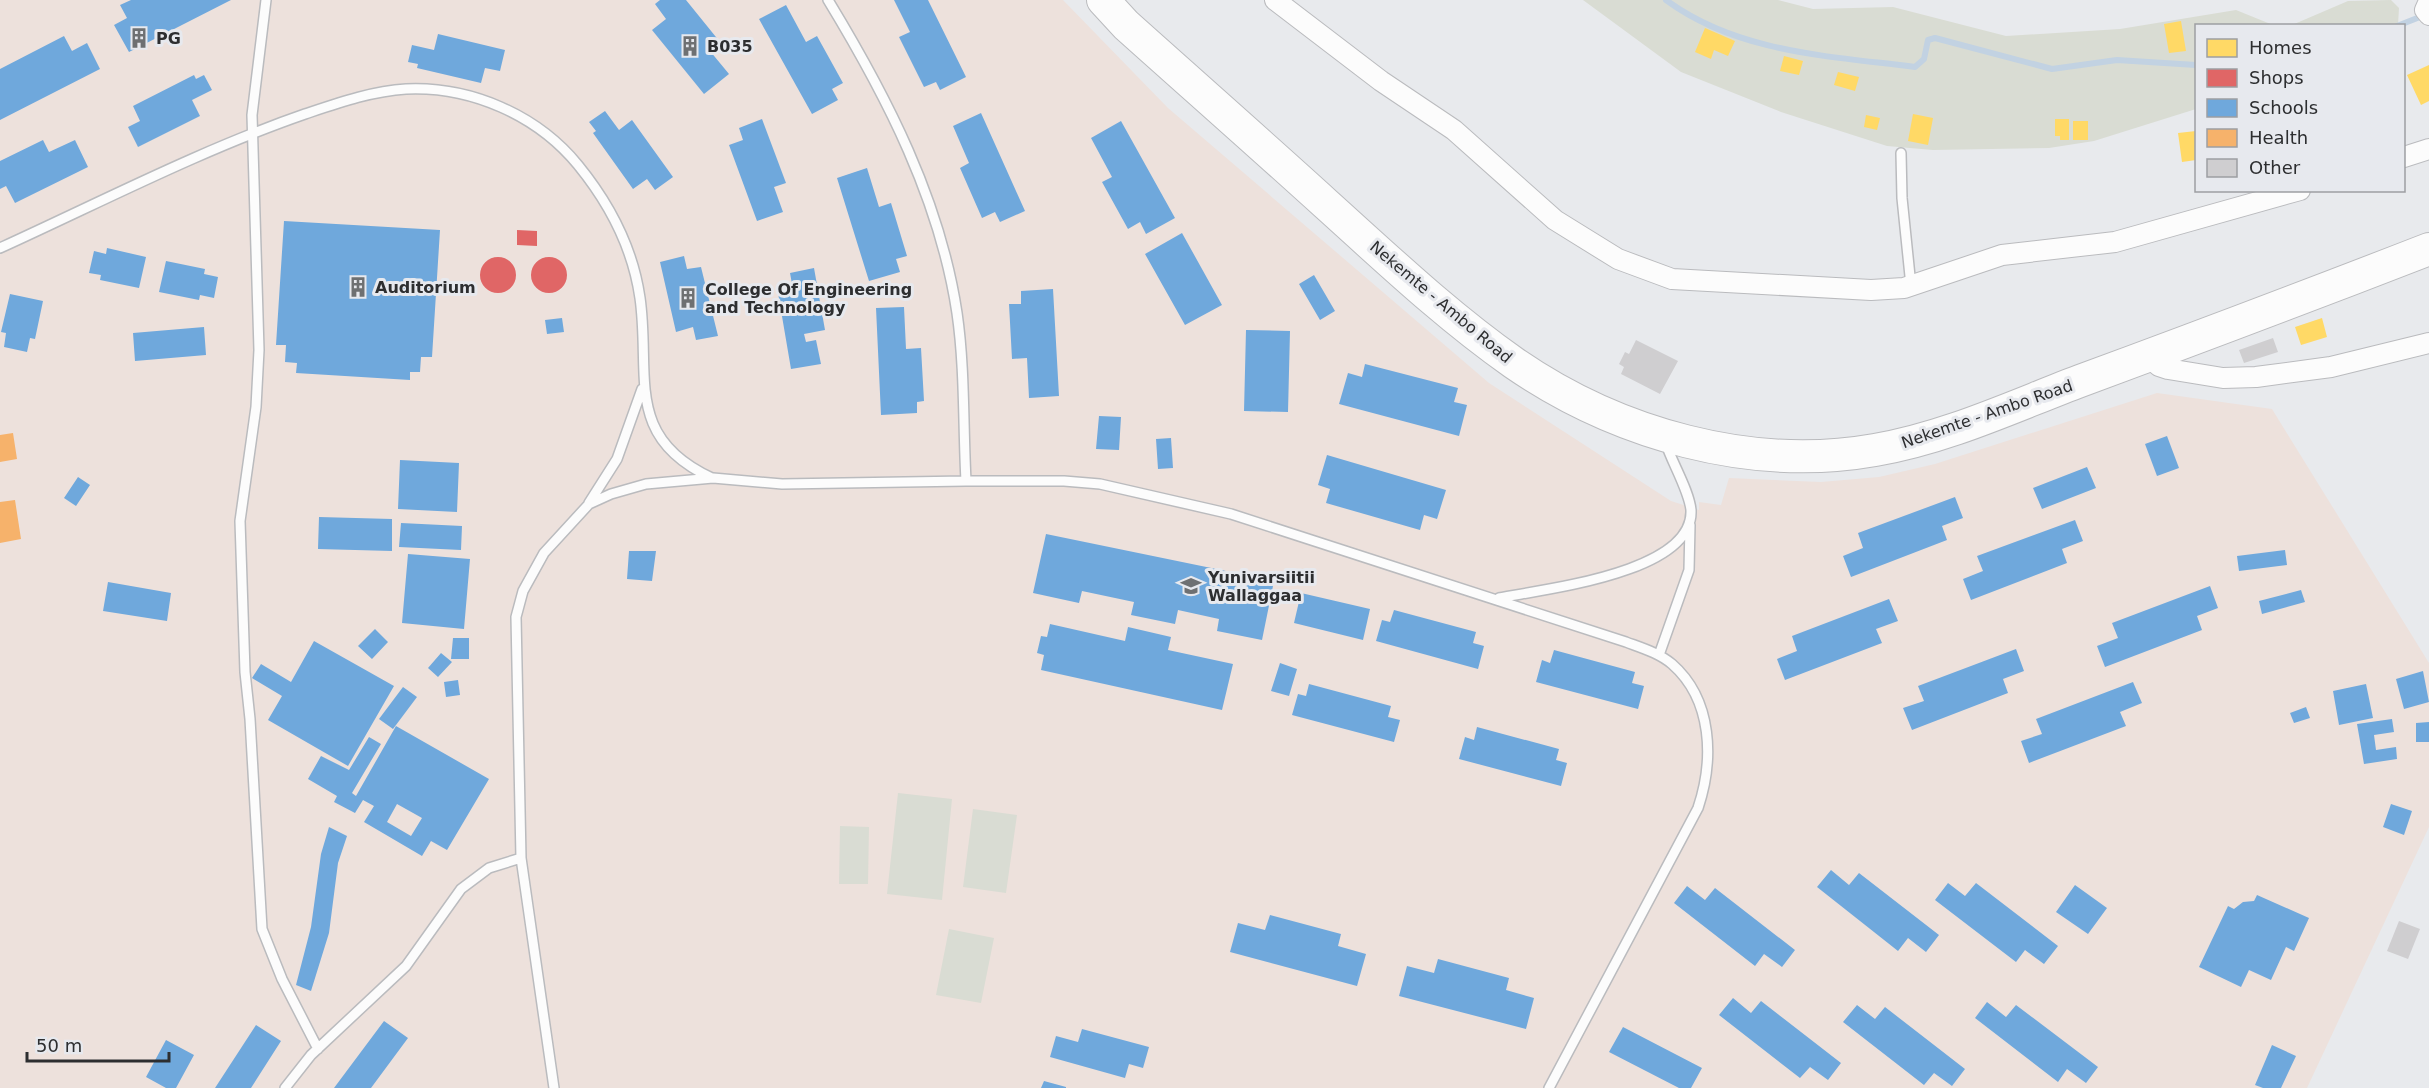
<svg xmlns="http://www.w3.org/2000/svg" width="2429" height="1088" viewBox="0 0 2429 1088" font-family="'DejaVu Sans',sans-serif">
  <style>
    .education { fill: #ede1dc }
    .green { fill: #d9dcd3 }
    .homes { fill: #ffd966 }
    .shops { fill: #e06666 }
    .schools { fill: #6fa8dc; fill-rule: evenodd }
    .health { fill: #f6b26b }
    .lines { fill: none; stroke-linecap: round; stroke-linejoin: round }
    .stream { stroke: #c2d2e2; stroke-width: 6 }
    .building { fill: #cfced0 }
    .service-casing { stroke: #babbbe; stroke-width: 12 }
    .minor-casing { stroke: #babbbe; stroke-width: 22 }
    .trunk-casing { stroke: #babbbe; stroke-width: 34 }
    .service { stroke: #fcfcfc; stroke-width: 9 }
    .minor { stroke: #fcfcfc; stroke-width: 20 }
    .trunk { stroke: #fcfcfc; stroke-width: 32 }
    .labels { text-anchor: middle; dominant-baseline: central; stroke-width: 6; stroke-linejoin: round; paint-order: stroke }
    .poi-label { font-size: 16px; font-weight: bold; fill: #2d2e30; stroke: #e7e9ee; text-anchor: start }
    .street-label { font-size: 16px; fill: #2d2e30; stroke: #e7e9ee }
  </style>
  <rect width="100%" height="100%" fill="#e8eaed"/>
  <path class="education" d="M0,0H1063L1168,108L1489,383L1671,501L1699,510V502L1721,505L1729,478L1821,482L1879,477L1935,464L2157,393L2272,409L2429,663V827L2307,1088H0Z"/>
  <path class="green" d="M1583,0H1778L1813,9L1893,7L2006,36L2120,29L2236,10L2273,25L2196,26V109L2094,141L2049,148L1933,150L1887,146L1781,112L1681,72Z
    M2391,0L2399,8L2398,25H2292L2348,1Z
    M898,793L952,799L942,900L887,894Z
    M973,809L1017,815L1006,893L963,887Z
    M840,826L869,827L868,884H839Z
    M949,929L994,938L981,1003L936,995Z"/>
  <path class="homes" d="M2181,21L2186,51L2169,53L2164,24Z
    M1705,28L1735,41L1728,56L1714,50L1711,59L1695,52Z
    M1784,56L1803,61L1799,75L1780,71Z
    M2429,65V101L2421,105L2407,75Z
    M1838,72L1859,77L1855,91L1834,85Z
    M1913,114L1933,118L1928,145L1908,141Z
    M1866,115L1880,118L1877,130L1864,127Z
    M2055,119H2069V140H2060V136H2055Z
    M2073,121H2088V140H2073Z
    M2196,131V160L2182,162L2178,133Z
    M2322,318L2327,337L2301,345L2295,327Z"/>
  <path class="shops" d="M517,230L537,231V246L517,245Z
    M531 275a18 18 0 1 1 36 0a18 18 0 1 1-36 0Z
    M480 275a18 18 0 1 1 36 0a18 18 0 1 1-36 0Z"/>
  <path class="schools" d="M131,0H231L129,52L114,25L127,18L120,5Z
    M660,0H686L720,42L710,51L729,74L704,94L652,30L666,19L655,4Z
    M894,0H928L966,77L940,90L936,82L924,87L899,37L910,32Z
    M786,5L806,42L817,36L843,83L832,89L838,100L812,114L759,19Z
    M438,34L505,50L500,71L485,68L481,83L417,68L418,64L408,62L412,45L434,50Z
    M64,36L72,51L87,43L100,69L0,120V69Z
    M194,75L196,79L204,75L212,90L192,100L200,116L138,147L128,127L140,121L133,106Z
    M605,111L619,130L632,120L673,177L655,190L647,179L633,189L593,133L596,131L589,122Z
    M981,113L1025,211L1000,222L995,212L982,218L960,168L969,163L953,126Z
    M762,119L786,183L774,187L783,212L757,221L729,145L743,140L739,128Z
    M1121,121L1175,218L1146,234L1140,222L1128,229L1102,182L1112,177L1091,138Z
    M43,140L49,152L75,140L88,167L15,203L6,186L0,189V161Z
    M867,168L879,207L891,203L907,256L896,259L900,272L869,281L837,178Z
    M284,221L440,230L432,357H421L420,372H410V380L296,373L297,363L285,362L286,345H276Z
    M1182,233L1222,305L1185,325L1145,254Z
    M107,248L146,257L139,288L100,280L101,275L89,273L94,251L106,254Z
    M684,256L687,269L701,267L718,336L696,340L693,327L676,332L660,262Z
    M166,261L205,269L204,274L218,277L214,298L200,295L199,300L159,292Z
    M814,268L825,330L804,334L806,342L816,340L821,364L791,369L777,287L792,284L790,273Z
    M1314,275L1335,311L1320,320L1299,284Z
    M1053,289L1059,396L1029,398L1027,358L1012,359L1009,304H1021V291Z
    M10,294L43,301L35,339L30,338L27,352L4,347L6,333L1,332Z
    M904,307L906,349L921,348L924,401L917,402V413L881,415L876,308Z
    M562,318L564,332L547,334L545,320Z
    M204,327L206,355L135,361L133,333Z
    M1246,330L1290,331L1288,412L1244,411Z
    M1365,364L1458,388L1454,402L1467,405L1459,436L1339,404L1348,373L1362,377Z
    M1099,416L1121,417L1119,450L1096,449Z
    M2167,436L2179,468L2157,476L2145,444Z
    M1171,438L1173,468L1158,469L1156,439Z
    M1327,455L1446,490L1437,519L1424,515L1420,530L1326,503L1330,489L1318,485Z
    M400,460L459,463L457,512L398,509Z
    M2087,467L2096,488L2042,509L2033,488Z
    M78,477L90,485L76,506L64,498Z
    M1955,497L1963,518L1942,526L1947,540L1851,577L1843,556L1863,548L1858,533Z
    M319,517L392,519V551L318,549Z
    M2075,520L2083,541L2062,549L2067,563L1971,600L1963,579L1983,571L1977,556Z
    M401,523L462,526L461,550L399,547Z
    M1046,534L1274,581L1262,640L1217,631L1219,619L1178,610L1175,624L1131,615L1134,602L1082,591L1079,603L1033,593Z
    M2285,550L2287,565L2239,571L2237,556Z
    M629,551H656L652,581L627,579Z
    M408,554L470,559L464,629L402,623Z
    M108,582L171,593L167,621L103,611Z
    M2210,586L2218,608L2197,616L2202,630L2105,667L2097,646L2118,638L2112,623Z
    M2301,590L2305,602L2262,614L2259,601Z
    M1301,593L1370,609L1363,640L1294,623Z
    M1889,599L1898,621L1876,629L1882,643L1785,680L1777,659L1797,651L1792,636Z
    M1394,610L1476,632L1473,643L1484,646L1478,669L1376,641L1382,620L1390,622Z
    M1050,624L1125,641L1128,627L1171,637L1168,650L1233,664L1222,710L1041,670L1044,655L1037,653L1041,636L1047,637Z
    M375,629L388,642L372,659L358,646Z
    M453,638H469V659H451Z
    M314,641L394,686L348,766L268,720L282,696L252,678L261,664L291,682Z
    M2016,649L2024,671L2003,679L2008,693L1912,730L1903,708L1924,701L1918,686Z
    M1554,650L1635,672L1632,683L1644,686L1638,709L1536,682L1542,660L1550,663Z
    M441,653L452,662L438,677L428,668Z
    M1280,663L1297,669L1289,696L1271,691Z
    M2423,671L2429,702L2404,709L2396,679Z
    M458,680L460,695L446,697L444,682Z
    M2133,682L2142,703L2120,712L2126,726L2029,763L2021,741L2042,734L2036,719Z
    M1309,684L1391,706L1388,717L1400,720L1394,742L1292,715L1298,694L1306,696Z
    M2366,684L2373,718L2339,725L2333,691Z
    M403,687L417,697L393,729L379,719Z
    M2306,707L2310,718L2294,723L2290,713Z
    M2392,719L2394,732L2374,735L2376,750L2396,747L2397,759L2364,764L2357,724Z
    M2429,722V742H2416V723Z
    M396,726L489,779L447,850L431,841L422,856L364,822L374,806L363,800L355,813L334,802L337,796L308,779L321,756L349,770L369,737L381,744L352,793L356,796ZM397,804L422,818L411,836L387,822Z
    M1477,727L1559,749L1556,760L1567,763L1561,786L1459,759L1465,737L1474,740Z
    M2391,804L2412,811L2404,835L2383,827Z
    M329,827L347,836L338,863L329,933L311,991L296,985L311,927L321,854Z
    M1831,870L1849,885L1859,873L1939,935L1926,952L1908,938L1898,951L1817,887Z
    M1948,883L1965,896L1976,883L2058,946L2044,964L2025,950L2016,962L1935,900Z
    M2075,885L2107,908L2088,934L2056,912Z
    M1687,886L1705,900L1715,888L1795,950L1782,967L1764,954L1755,966L1674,903Z
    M2257,895L2309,918L2294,951L2286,947L2271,980L2249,970L2241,987L2199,967L2228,906L2234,909L2243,902L2254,901Z
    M1270,915L1341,934L1338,946L1366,954L1357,986L1230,952L1238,923L1265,930Z
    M1438,959L1509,978L1506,990L1534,998L1526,1029L1399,996L1407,966L1434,973Z
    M1733,998L1751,1013L1761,1001L1841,1063L1828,1080L1810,1067L1800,1078L1719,1015Z
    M1987,1002L2006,1017L2016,1005L2098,1067L2086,1083L2067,1069L2058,1082L1975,1018Z
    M1857,1005L1875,1019L1885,1007L1965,1069L1952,1086L1934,1073L1924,1085L1843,1022Z
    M384,1021L408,1038L371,1088H334Z
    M256,1025L281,1041L251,1088H215Z
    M1623,1027L1702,1068L1691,1088H1679L1609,1052Z
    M1082,1029L1149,1047L1143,1068L1129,1064L1125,1078L1050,1057L1056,1036L1078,1042Z
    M166,1040L194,1055L176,1088H166L146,1077Z
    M2272,1045L2296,1056L2281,1088H2263L2255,1085Z
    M1044,1081L1066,1087V1088H1041Z"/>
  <path class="health" d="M13,433L17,459L0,462V435Z
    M15,500L21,539L0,543V502Z"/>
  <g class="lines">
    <path class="stream" d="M1666,0C1738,53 1830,56 1915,67L1924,59L1928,40L1935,38L2052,69L2117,60L2196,65
      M2397,26L2425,15"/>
  </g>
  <path class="building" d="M2273,338L2278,352L2244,363L2239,350Z
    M1636,340L1678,361L1660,394L1621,374L1624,367L1619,364L1625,352L1629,354Z
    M2399,921L2420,929L2408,959L2387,951Z"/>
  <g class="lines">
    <g class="service-casing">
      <path id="service" d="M266,0L252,115L259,350L256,407L240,521L245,672L250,719L262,929L282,979L318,1049
        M828,0C887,97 940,200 957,313C965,368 963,426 966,481
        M1901,153L1902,198L1911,286
        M0,248C101,202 201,150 305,114C338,103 372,91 406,89C471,86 537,115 578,165C609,203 633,249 640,298C651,375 623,437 712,478
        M589,503L617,459L642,389
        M1499,598C1544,589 1694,573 1691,510C1689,490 1671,461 1665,441
        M1659,655L1689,570L1690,525
        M285,1088L311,1055L406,966L461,889L489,868L521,858
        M554,1088L521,858L516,617L523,591L544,553L589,504L611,494L646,484L713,478L782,484L966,481H1064L1100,484L1231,514L1626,642C1642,648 1659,653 1672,664C1713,700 1714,760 1698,808L1549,1088"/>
    </g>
    <g class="minor-casing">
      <path id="minor" d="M1275,0L1381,81L1454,130L1555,220L1618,259L1672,279L1871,290L1904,288L2002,255L2115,242L2300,190
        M2429,1L2425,10L2429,15
        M2404,157L2429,149
        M2147,356L2159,366L2168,369L2223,378L2256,377L2331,367L2429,343"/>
    </g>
    <g class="trunk-casing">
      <path id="trunk" d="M1103,0L1126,25C1193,85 1260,144 1326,204C1387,259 1447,316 1514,363C1617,434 1751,472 1875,450C1946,438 2014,406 2080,381C2197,338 2313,294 2429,249"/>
    </g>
    <use href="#service" class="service"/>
    <use href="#minor" class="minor"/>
    <use href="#trunk" class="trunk"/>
  </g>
  <defs>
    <g id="building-bare" transform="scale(1.62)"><path d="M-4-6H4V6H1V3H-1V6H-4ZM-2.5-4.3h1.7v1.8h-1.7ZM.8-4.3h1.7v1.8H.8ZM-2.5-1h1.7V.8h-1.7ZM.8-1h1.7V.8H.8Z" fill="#6e7072" stroke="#e7e9ee" stroke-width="2.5" paint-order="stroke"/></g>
    <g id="university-bare" transform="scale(1.62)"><path d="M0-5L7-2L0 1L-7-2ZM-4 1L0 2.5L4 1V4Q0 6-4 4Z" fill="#6e7072" stroke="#e7e9ee" stroke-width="2.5" paint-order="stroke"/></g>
  </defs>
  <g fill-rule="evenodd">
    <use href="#building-bare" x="139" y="38"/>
    <use href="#building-bare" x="690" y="46"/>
    <use href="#building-bare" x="358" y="287"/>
    <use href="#building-bare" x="688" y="298"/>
    <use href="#university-bare" x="1191" y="586"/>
  </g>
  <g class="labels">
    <g class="poi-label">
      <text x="156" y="38">PG</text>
      <text x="707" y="46">B035</text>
      <text x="375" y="287">Auditorium</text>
      <text x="705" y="289">College Of Engineering<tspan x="705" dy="18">and Technology</tspan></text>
      <text x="1208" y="577">Yunivarsiitii<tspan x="1208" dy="18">Wallaggaa</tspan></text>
    </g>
    <g class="street-label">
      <text transform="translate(1441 302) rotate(40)">Nekemte - Ambo Road</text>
      <text transform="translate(1987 414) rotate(-19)">Nekemte - Ambo Road</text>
    </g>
  </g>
  <rect x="2195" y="24" width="210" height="168" fill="#e7e9ee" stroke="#9d9ea2" stroke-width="1.5"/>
  <rect x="2207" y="39" width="30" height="18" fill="#ffd966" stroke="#9d9ea2" stroke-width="1.5"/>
  <text x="2249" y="54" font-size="18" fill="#2d2e30">Homes</text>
  <rect x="2207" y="69" width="30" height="18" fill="#e06666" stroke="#9d9ea2" stroke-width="1.5"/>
  <text x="2249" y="84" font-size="18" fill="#2d2e30">Shops</text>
  <rect x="2207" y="99" width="30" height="18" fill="#6fa8dc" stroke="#9d9ea2" stroke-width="1.5"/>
  <text x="2249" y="114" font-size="18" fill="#2d2e30">Schools</text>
  <rect x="2207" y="129" width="30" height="18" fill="#f6b26b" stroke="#9d9ea2" stroke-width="1.5"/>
  <text x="2249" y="144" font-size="18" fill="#2d2e30">Health</text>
  <rect x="2207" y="159" width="30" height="18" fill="#cfced0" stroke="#9d9ea2" stroke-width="1.5"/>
  <text x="2249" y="174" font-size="18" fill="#2d2e30">Other</text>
  <path d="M27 1052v9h142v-9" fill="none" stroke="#2d2e30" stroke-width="3"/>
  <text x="36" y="1052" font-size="18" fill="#2d2e30" stroke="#e7e9ee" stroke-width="4.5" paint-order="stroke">50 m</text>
</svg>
